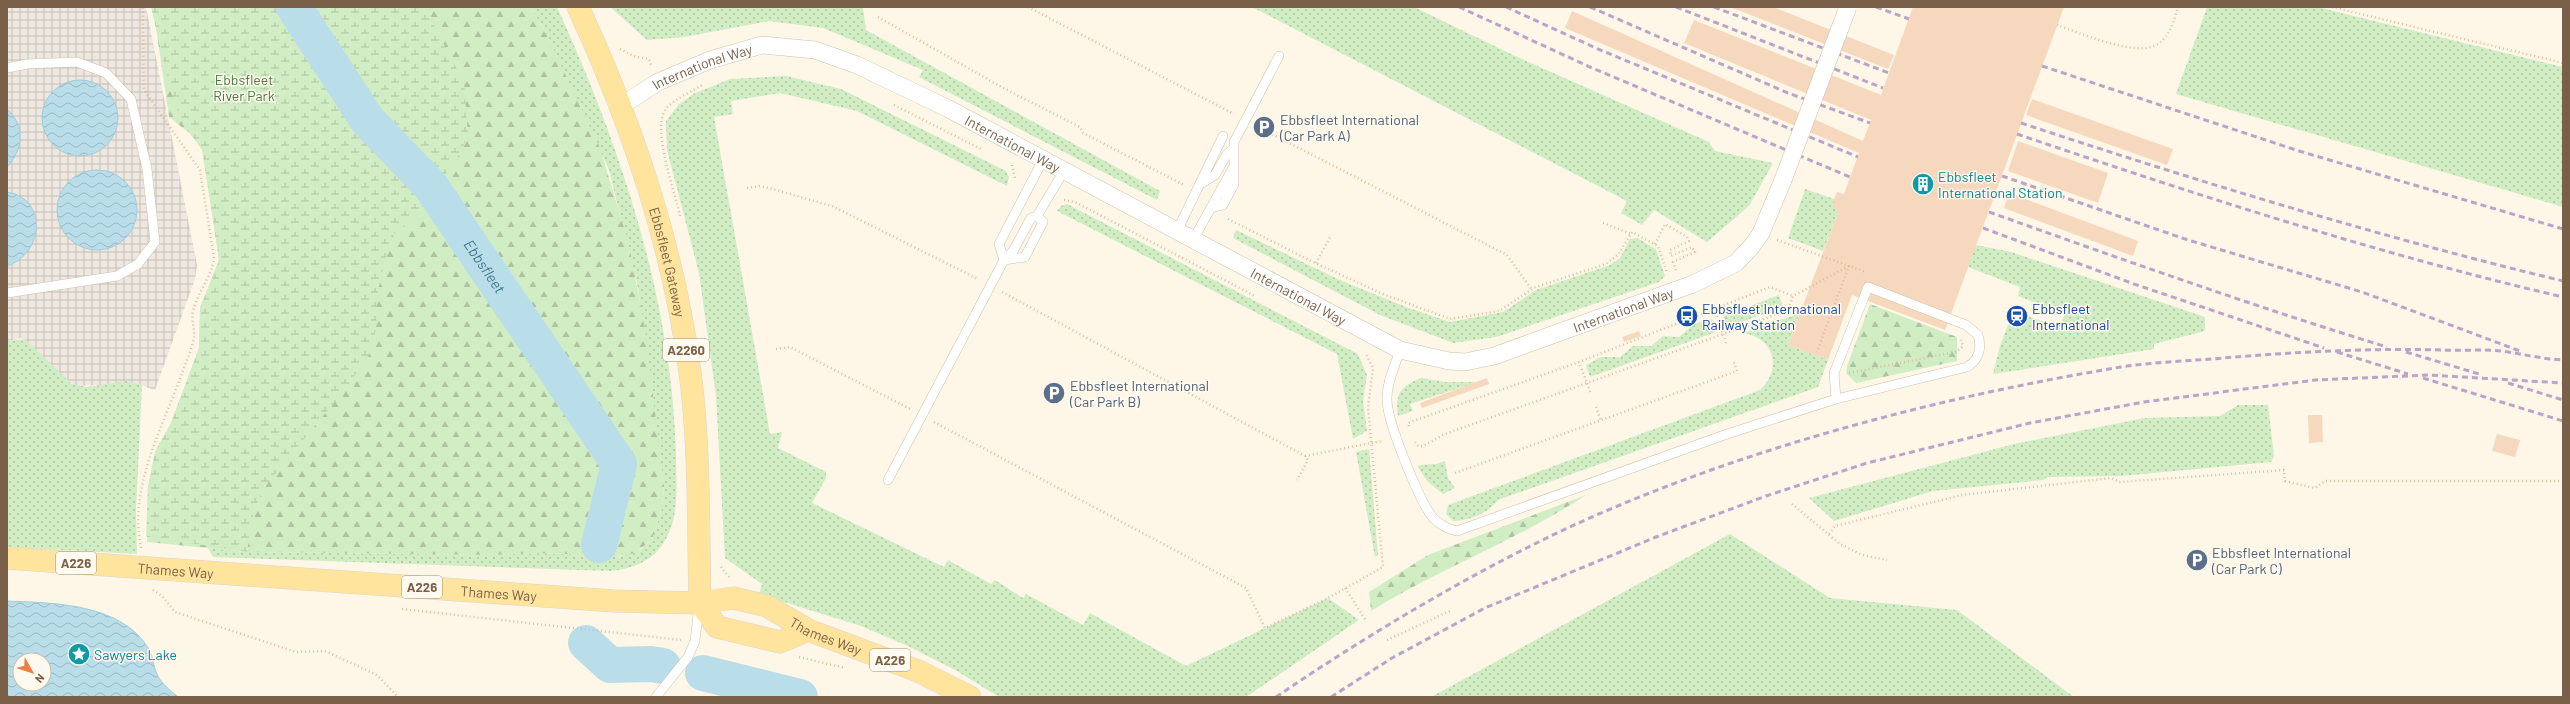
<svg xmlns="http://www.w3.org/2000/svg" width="2570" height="704" viewBox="0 0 2570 704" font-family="Barlow,sans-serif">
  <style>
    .industrial { fill: url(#industrial-grid) }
    .grass { fill: url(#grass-dots) }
    .forest { fill: url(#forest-firs) }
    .wetland { fill: url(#wetland-marsh) }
    .water { fill: url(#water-waves); stroke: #9fcddc; fill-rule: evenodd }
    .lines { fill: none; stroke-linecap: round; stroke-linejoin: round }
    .river { stroke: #b9dee9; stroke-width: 36 }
    .building { fill: #f5d8bd }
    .lane-casing { stroke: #d1c0ab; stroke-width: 10 }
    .street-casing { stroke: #d1c0ab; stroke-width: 18 }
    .primary-casing { stroke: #dcd5d0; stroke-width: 23 }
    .path { stroke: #dbbc9f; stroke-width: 2.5; stroke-dasharray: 1 3; stroke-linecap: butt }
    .lane { stroke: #fff; stroke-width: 9 }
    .street { stroke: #fff; stroke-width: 17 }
    .primary { stroke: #ffe49d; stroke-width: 22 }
    .rail { stroke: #bba3c9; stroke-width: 3; stroke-dasharray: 6 4; stroke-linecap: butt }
    .street-bridge-casing { stroke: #d1c0ab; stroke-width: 18; stroke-linecap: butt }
    .street-bridge { stroke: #fff; stroke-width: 17 }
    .labels { text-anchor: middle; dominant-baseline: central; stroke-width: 3; stroke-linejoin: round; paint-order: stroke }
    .shield { fill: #fffaef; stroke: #a28e7b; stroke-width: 1 }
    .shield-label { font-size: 13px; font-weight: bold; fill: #7a5f49 }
    .street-label { font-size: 14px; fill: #7a5f49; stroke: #fffaef }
    .park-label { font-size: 14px; fill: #497a3d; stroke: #fffaef }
    .service-label { font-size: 14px; fill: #4e5e75; stroke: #fffaef; text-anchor: start }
    .culture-label { font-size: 14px; fill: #0d838f; stroke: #fffaef; text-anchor: start }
    .transit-label { font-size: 14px; fill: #164399; stroke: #fffaef; text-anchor: start }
    .water-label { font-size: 15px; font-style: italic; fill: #417a8f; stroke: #fffaef }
  </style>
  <defs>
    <pattern id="industrial-grid" width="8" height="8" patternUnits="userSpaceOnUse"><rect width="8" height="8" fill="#eee8e1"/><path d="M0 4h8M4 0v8" fill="none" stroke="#c6bfb8"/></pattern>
    <pattern id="grass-dots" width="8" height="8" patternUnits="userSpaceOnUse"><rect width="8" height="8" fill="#d1edc4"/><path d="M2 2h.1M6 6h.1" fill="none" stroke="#afc3a1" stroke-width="1.8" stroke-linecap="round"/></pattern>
    <pattern id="forest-firs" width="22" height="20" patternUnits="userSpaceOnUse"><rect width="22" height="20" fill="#d1edc4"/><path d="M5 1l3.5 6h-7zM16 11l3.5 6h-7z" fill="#afc3a1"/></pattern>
    <pattern id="wetland-marsh" width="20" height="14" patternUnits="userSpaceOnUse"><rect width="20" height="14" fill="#d1edc4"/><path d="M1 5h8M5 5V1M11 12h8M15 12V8" fill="none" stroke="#afc3a1"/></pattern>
    <pattern id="water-waves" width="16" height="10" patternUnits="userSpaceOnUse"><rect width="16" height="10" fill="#b9dee9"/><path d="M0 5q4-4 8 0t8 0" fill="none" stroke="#9bb7bf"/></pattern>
  </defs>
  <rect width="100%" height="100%" fill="#fef7e7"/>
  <path class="industrial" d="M7,7H146L197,265L195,279L155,390L127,381L104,385L76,386L53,369L22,338L7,341Z"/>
  <path class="grass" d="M530,7H557C621,147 672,300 676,455C676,486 681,522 660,548C648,563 630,569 611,571L213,557L208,548L247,552L491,555L540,553L620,556L640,550L652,540L662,508L664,487L638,288L609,170L544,29Z
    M610,7H863L866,30L1160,191L1157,200L919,77L923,70L823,28L769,21L684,37L647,40Z
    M1252,7H1414L1513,55L1709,142L1715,151L1773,163L1749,206L1707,242L1654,210L1642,225L1621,213L1627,201Z
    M2207,7H2317L2563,67V207L2176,94Z
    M786,76L841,89L1006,171L1009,177L1007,186L857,111L780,93L731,101L733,114L714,117L770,434L782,432L778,448L826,472V478L812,503L944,567L948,560L991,584L995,580L1023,598L1026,594L1083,625L1090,613L1186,666L1328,598L1359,620L1246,697H999L957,671L908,646L861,626L759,594L762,584L725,558L716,396L699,273L667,150L666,121L679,104L695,93L730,79Z
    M1805,189L1834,199L1839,210L1823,251L1788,238Z
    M1067,204L1358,354L1367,375L1363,400L1367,431L1353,439L1337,354L1057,211L1061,206Z
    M1236,230L1342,281L1406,307L1450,322L1503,312L1536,290L1610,265L1620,258L1630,239L1637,238L1656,249L1665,276L1659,282L1496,337L1453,343L1380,315L1233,238Z
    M1976,245L2011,252L2205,317V331L2154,344V349L1993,374L2000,346L2008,325L2024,315L2059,327L2065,314L2018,296L2020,287L1968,267Z
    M1779,295L1783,307L1728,327L1723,316Z
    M1800,313L1788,345L1828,360L1818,387L1498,500C1488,513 1470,521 1453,521L1446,514L1448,505L1760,390C1783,368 1774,338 1743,333Z
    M1712,319L1716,332L1590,377L1586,365L1601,357H1620L1633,346H1651L1663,336L1679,337L1694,324Z
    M25,339L72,384L87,387L127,381L142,385L136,510L137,554L7,547V341Z
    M1421,378L1447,382H1478L1410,404L1413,411L1398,416C1395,393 1400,387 1421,378Z
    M2238,405H2268L2274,456L2271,462L2121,476L2048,477L2043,480L1933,491L1834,521L1809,498L2014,444L2145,418L2220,416Z
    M1369,449L1378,555L1375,557L1356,452Z
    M1445,461L1448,478L1455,488L1443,494L1427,481L1418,467L1420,465L1436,464Z
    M1730,534L1830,598L1957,610L2074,697H1431Z"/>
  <path class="forest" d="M153,7H530L544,29L600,148L628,241L645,328L664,487L662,508L652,540L635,553L617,556L540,553L491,555L247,552L147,542L148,487L155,452L171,423L199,348L200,308L219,260L203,144L169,117Z
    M1870,304L1957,337V361L1856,383L1846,373L1847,366Z
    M1586,495C1518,540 1440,568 1371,611L1369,592L1428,555Z"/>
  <path class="wetland" d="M151,7H425L464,83L468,134L461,152L415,217L395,233L390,240L378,290L376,329L369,355L343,392L265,486L254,510L247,552L146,536L148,487L155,452L171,423L199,348L200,308L219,260L202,150C197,141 188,133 184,125C168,93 160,43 151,7Z"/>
  <path class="water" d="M42 118a38 38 0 1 1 76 0a38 38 0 1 1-76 0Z
    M7,109C26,126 23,150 7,167Z
    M57 210a40 40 0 1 1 80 0a40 40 0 1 1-80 0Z
    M7,192C47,198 45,253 7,266Z
    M7,601C54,603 121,603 149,649C153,656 153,664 156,672C160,683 170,690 178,697H7ZM20,660H44V684H20Z"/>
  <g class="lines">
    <g class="river">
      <path id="s1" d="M294,7L368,121L430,185L619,464L599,545"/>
      <path d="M586,643L610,665L651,664L663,666"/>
      <path d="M703,673L800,697"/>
    </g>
  </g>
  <path class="building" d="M1730,7H1773L1894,55L1888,69Z
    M1913,7H2064L1945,330L1852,295L1828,360L1788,345L1839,210L1833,208L1834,199L1837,192L1844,194L1859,153L1565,28L1572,11L1863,141L1871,120L1684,43L1694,20L1881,95Z
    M2032,99L2173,149L2167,165L2026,115Z
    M2018,141L2108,173L2098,203L2008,171Z
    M2009,193L2138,241L2133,256L2004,208Z
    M1694,310L1696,316L1680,322L1678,317Z
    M1639,331L1641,336L1624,342L1622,337Z
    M1487,378L1489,384L1422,408L1420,403Z
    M2308,415H2322L2323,442L2309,443Z
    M2497,434L2520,440L2515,457L2492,451Z"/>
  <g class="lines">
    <g class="lane-casing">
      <path id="lane" d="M7,68L27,64L77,62L106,73L131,99L147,169L155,242L138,264L117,276L7,293
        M1202,183L1215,175L1227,154L1233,149
        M1211,208L1223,205L1234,184V142L1279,56
        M1177,231L1223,136
        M1193,240L1233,168
        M1004,260L999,244L1043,160
        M1004,260L1025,257L1043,222L1037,216
        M1400,350C1395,366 1387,381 1387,398C1386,420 1419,500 1433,518C1440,525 1447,529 1457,531L1727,434L1836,399L1967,367C1979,360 1982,348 1978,335L1966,325L1868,287L1834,373L1836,399
        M888,480L1004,260L1013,251L1031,218L1037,216L1064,171
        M656,697L688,657L695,641L699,606"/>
    </g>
    <g class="street-casing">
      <g id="street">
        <path id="s2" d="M621,106L658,82L710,60L762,45L815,50L857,65L947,108L1400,350L1449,361L1465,362L1494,356L1693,284L1736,263L1752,246L1761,233L1783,180"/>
      </g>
    </g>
    <g class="primary-casing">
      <g id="primary">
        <path id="s3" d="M578,7C632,123 673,245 690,372C700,448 698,526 700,603"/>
        <path id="s4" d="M7,558L614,601L700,603L733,598L767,606L808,630L918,671L970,697"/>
        <path d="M700,603L717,627L780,642L808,630"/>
      </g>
    </g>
    <path class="path" d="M1028,7L1234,114
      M2332,7L2563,63
      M878,17L1005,89L1080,127L1083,133L1184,185
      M2057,25C2081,33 2136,58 2158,44C2170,36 2174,20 2178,7
      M620,49L633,56L649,59L651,65
      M894,105L981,149
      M1258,127L1507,255L1532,290
      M1012,165L1015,178
      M747,188L759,186L769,188L832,206L978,279
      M1064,200L1075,202L1255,296
      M680,216C675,191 651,129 666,109C674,99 691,92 702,85
      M1228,219L1313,262L1383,294L1450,319L1499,311L1536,287L1606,264L1618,255L1632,232L1658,246L1667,273
      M1603,223L1631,234
      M1777,240L1849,266L1817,352
      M1655,244L1665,224L1687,237L1689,241L1670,250L1671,256L1692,247L1695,252L1673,262L1676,271
      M1316,263L1330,237
      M1002,292L1305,456L1308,460L1297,480
      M1726,343L1723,334L1788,310L1793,296L1849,266L1866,272
      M776,349L790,347L910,409
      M1849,373L1956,352L1963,346L1961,340
      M1590,392L1587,383L1723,334L1715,310
      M1596,407L1601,421
      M934,422L1246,588L1265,628L1328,598L1383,567L1368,408L1373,368L1366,354
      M1409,426L1408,423L1579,362L1770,287L1793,296
      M1415,442L1418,446H1423L1445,434L1587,383L1579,362
      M1305,456L1382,441
      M1455,473L1737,371L1733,360
      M1792,504L1840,544L1862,555L1887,560
      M1829,534L1835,526L1962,495L2111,478L2120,482L2284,470L2285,481L2315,488L2325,481H2563
      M141,548C128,488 163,427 182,373C186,362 192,349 194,338C195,329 191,320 193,311C197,293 212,277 214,258L200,170L144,90L143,7
      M721,567L729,577
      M1345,588L1365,619
      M153,590L162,596L175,612L296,652L325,651L377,675L398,697
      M402,609L681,640
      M1387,640L1450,611
      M799,657L845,668"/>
    <use href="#lane" class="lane"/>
    <use href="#street" class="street"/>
    <use href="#primary" class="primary"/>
    <path class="rail" d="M1459,7L1590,67L1850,177
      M1506,7L1598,49L1858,157
      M1590,7L1788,93L1870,123
      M1676,7L1883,88
      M1714,7L1889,73
      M1876,7L1909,19
      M2042,66L2299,151L2563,229
      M2021,123C2200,182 2380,237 2563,281
      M2017,134C2197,195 2378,254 2563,297
      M2002,176L2188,240L2362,292L2520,351
      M1989,212C2121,259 2253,306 2387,347
      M1983,228L2134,284L2324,348
      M2337,352L2408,374
      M2406,352L2479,374
      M2423,378L2563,421
      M2508,383L2563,400
      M1276,697C1366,636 1461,579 1559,532C1732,451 1933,398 2121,367C2154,362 2189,361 2223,358C2296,352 2368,348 2441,350C2461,351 2482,349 2502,351C2523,354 2542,359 2563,360
      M1331,697L1392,658L1485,608L1656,537L1766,496L1867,463L2030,423L2144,402L2315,380L2429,375L2563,383"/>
    <g class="street-bridge-casing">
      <path id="street-bridge" d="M1783,180L1848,7"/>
    </g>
    <use href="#street-bridge" class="street-bridge"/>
  </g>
  <defs>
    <g id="parking-disc" transform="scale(1.15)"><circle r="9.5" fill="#5c6f8a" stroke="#fffaef"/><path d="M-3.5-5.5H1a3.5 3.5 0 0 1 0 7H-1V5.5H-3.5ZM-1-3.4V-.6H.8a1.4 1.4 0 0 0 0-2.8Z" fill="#fff"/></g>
    <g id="building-disc" transform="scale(1.15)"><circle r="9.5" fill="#0f9aa8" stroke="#fffaef"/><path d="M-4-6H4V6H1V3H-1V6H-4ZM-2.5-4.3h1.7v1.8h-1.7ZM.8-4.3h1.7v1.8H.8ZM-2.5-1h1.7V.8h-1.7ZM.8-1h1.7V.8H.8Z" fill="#fff"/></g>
    <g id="bus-disc" transform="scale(1.15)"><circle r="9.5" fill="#1a4fb4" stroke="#fffaef"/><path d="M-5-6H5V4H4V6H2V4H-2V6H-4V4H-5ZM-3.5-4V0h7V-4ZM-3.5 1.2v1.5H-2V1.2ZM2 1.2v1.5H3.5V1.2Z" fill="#fff"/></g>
    <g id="station-disc" transform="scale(1.15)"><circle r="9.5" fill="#1a4fb4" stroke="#fffaef"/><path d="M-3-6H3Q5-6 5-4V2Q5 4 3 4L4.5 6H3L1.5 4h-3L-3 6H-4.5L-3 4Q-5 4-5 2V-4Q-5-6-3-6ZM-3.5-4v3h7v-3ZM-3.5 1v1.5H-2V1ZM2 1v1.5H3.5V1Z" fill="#fff"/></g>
    <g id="sight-disc" transform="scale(1.15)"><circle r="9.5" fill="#0f9aa8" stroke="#fffaef"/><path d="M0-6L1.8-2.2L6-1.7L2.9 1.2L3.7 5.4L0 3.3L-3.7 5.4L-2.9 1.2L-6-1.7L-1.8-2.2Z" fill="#fff"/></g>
  </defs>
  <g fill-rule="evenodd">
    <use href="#parking-disc" x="1264" y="127"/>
    <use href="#building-disc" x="1923" y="184"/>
    <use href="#bus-disc" x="1687" y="316"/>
    <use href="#station-disc" x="2017" y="316"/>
    <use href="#parking-disc" x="1054" y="393"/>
    <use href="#parking-disc" x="2197" y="560"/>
    <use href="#sight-disc" x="79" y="654"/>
  </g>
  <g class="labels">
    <g class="shield">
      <rect x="663" y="339" width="46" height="22" rx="3"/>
      <rect x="56" y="552" width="40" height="22" rx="3"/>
      <rect x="402" y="576" width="40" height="22" rx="3"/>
      <rect x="870" y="649" width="40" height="22" rx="3"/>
    </g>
    <g class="shield-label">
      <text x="686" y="350">A2260</text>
      <text x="76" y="563">A226</text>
      <text x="422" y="587">A226</text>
      <text x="890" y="660">A226</text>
    </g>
    <g class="street-label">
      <text stroke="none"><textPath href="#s2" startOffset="91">International Way</textPath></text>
      <text stroke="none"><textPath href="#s2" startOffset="427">International Way</textPath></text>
      <text stroke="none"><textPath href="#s3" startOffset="271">Ebbsfleet Gateway</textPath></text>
      <text stroke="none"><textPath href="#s2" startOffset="751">International Way</textPath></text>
      <text stroke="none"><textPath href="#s2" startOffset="1099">International Way</textPath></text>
      <text stroke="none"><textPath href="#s4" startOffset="169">Thames Way</textPath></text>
      <text stroke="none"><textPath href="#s4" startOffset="493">Thames Way</textPath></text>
      <text stroke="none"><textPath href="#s4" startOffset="829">Thames Way</textPath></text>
    </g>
    <g class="park-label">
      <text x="244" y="79">Ebbsfleet<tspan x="244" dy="16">River Park</tspan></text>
    </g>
    <g class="service-label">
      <text x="1280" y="119">Ebbsfleet International<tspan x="1280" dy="16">(Car Park A)</tspan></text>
      <text x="1070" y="385">Ebbsfleet International<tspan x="1070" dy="16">(Car Park B)</tspan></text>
      <text x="2212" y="552">Ebbsfleet International<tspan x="2212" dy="16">(Car Park C)</tspan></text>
    </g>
    <g class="culture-label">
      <text x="1938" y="176">Ebbsfleet<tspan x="1938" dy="16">International Station</tspan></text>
      <text x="94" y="654">Sawyers Lake</text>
    </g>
    <g class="transit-label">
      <text x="1702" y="308">Ebbsfleet International<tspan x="1702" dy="16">Railway Station</tspan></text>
      <text x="2032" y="308">Ebbsfleet<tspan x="2032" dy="16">International</tspan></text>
    </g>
    <g class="water-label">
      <text stroke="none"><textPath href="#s1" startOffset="323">Ebbsfleet</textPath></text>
    </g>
  </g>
  <rect width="2570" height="704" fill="none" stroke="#7a5f49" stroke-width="16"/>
  <g transform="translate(32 672) rotate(129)"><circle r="19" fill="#fffaef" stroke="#cabcad"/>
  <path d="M0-3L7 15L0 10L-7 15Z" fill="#ef7b45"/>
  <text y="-6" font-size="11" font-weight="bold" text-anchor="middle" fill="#7a5f49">N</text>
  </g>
</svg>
